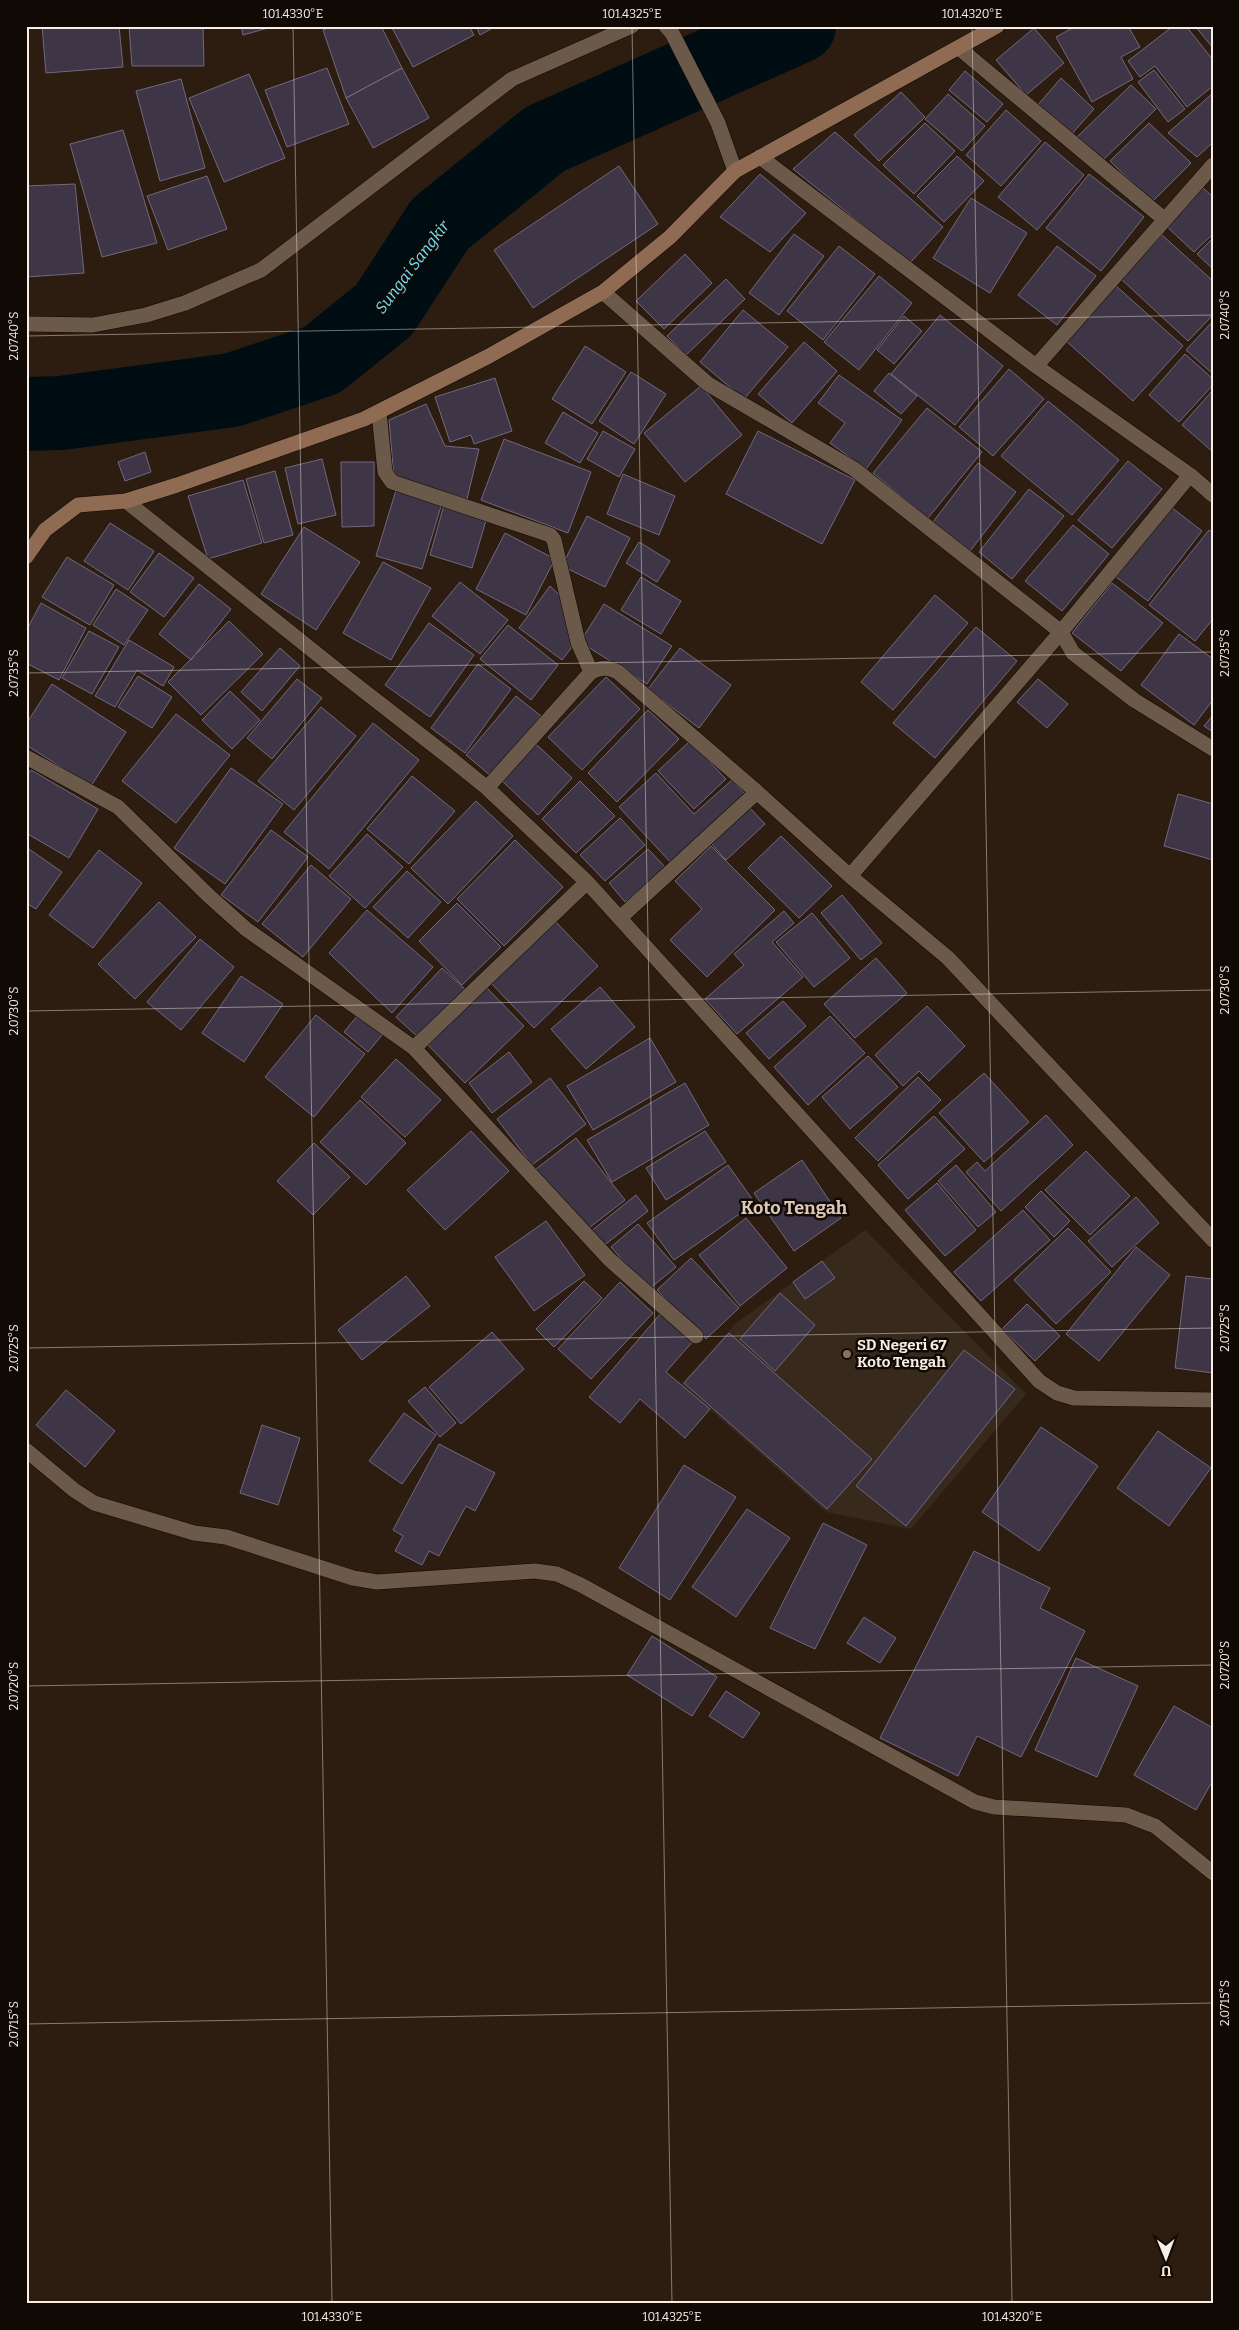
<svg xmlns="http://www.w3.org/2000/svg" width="1239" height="2330" viewBox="0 0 1239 2330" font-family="Bitter,serif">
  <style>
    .education { fill: #37291c }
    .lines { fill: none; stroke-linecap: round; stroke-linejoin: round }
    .river { stroke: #000d13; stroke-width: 74 }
    .building { fill: #3e3547; stroke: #73687d }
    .street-casing { stroke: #140700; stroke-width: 16 }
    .secondary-casing { stroke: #140700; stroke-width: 16 }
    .street { stroke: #6b594a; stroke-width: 15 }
    .secondary { stroke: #8e6b52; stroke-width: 15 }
    .ticks { fill: none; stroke: #f9eee5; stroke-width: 1; stroke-opacity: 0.45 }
    .education-dot { fill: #8d6e63; stroke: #100904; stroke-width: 2 }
    .labels { text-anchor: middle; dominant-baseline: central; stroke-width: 5; stroke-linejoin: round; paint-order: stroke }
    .poi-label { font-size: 15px; font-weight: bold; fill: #f9eee5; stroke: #100904; text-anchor: start }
    .water-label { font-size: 16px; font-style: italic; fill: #6ee1fd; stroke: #100904 }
    .quarter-label { font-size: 18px; font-weight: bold; fill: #ddc7b7; stroke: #100904 }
    .neatline { fill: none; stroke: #f9eee5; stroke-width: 2 }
    .ticks-label { font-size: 12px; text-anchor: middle; fill: #f9eee5 }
  </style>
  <rect width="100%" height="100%" fill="#2d1d10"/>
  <path class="education" d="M865,1230L1026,1394L911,1529L826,1512L681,1384L735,1324Z"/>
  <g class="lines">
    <path class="river" d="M26,414L61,413L232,390L322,360L384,310L440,224L545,139L799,26"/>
  </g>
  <path class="building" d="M42,26H119L123,67L46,73Z
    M129,26H203L204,66H132Z
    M241,26H275L243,35Z
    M332,26H381L402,68L346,98L323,30Z
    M391,26H469L474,35L413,67Z
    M476,26H496L480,35Z
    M1076,26H1128L1140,47L1121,57L1133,79L1092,102L1056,37Z
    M1173,26H1186L1213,60V86L1187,107L1155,66L1140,77L1128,61Z
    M1195,26L1213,27V48Z
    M1034,28L1064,63L1026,95L996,60Z
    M327,68L349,124L287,147L265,90Z
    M402,68L429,118L373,148L346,98Z
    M1154,70L1185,109L1168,122L1138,82Z
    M965,71L1003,104L987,122L949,90Z
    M249,74L285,158L224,182L189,98Z
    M1061,78L1094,109L1070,136L1037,106Z
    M181,79L205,168L160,181L136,91Z
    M1131,85L1156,109L1102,161L1077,137Z
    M901,92L925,117L879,161L854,135Z
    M1213,93V142L1197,157L1168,133Z
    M948,94L985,126L962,151L925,119Z
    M1006,110L1041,141L1001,186L966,155Z
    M925,123L955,151L914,194L883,165Z
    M1149,123L1191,163L1152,202L1110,161Z
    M123,130L157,243L102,257L70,144Z
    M835,132L943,227L910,263L793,169Z
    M1045,142L1084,175L1037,230L998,197Z
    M957,156L984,181L944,222L917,196Z
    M619,166L658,224L533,308L494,250Z
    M760,174L806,213L770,252L720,217Z
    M1089,174L1144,217L1101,271L1046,228Z
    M207,176L227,229L168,250L147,196Z
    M75,184L84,273L27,277L26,186Z
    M1202,187L1213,197V234L1194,252L1164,224Z
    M971,198L1027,233L990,293L933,258Z
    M794,234L824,256L779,315L749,293Z
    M1162,235L1213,281V315L1188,341L1121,279Z
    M1213,238V269L1197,254Z
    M839,246L875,274L823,340L787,311Z
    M1057,246L1096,276L1057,325L1018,295Z
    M685,254L712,283L664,329L636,301Z
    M879,276L912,303L859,370L824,342Z
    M726,279L745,299L686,355L667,336Z
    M1115,285L1183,346L1133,401L1065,340Z
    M743,310L788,347L744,399L700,362Z
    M940,315L1003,366L955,425L891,374Z
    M904,316L922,331L894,364L877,350Z
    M1213,321V374L1186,350Z
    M804,342L837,371L792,423L758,394Z
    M585,346L626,372L592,424L552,399Z
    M1185,354L1213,379V385L1179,422L1149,395Z
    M1009,369L1044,399L993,456L959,427Z
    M631,372L666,394L634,444L599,421Z
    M889,373L917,396L901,414L874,391Z
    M839,375L902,420L866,469L830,443L845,423L818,403Z
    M495,378L512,431L474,444L471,435L450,442L435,397Z
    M701,386L742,435L685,482L644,433Z
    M1213,390V452L1182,425Z
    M1048,401L1119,460L1072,515L1001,456Z
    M426,404L445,446L479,449L467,499L394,477L389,420Z
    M927,408L982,452L928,518L873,473Z
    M563,412L598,433L580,463L545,443Z
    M603,431L635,449L619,477L587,459Z
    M758,431L855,480L822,544L726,494Z
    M504,439L591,472L568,533L481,500Z
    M145,452L151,472L125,481L118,462Z
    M322,459L336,515L298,524L285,468Z
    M1128,461L1162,489L1112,548L1078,520Z
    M341,462H374V526L342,527Z
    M978,463L1016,492L970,551L933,522Z
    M275,471L293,535L264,543L246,479Z
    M623,474L675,496L659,535L607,514Z
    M243,480L262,543L208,559L188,496Z
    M1029,489L1064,516L1012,579L979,552Z
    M396,490L442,503L422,569L376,556Z
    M444,505L487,517L472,568L430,555Z
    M1171,507L1202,531L1148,601L1116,577Z
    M587,516L630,538L605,587L562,566Z
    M110,523L154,551L128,590L84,561Z
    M1073,525L1109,554L1062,611L1025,581Z
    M304,527L360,562L316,630L261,594Z
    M1209,530L1213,533V619L1195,641L1149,605Z
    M505,533L555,559L526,615L476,589Z
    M639,542L670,561L657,582L626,563Z
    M159,553L194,578L164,617L130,592Z
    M67,557L114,585L90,625L42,597Z
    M383,562L431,588L391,660L343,633Z
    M641,577L681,601L661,634L621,610Z
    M460,582L508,620L480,654L432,616Z
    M1112,583L1163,623L1121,671L1072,633Z
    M199,584L231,609L191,660L159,634Z
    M550,586L566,601L575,643L562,660L519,628Z
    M116,589L148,610L124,645L93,625Z
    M935,595L968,623L893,710L861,682Z
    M41,603L86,628L59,680L26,663V631Z
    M604,604L672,646L647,684L580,642Z
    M229,621L263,654L201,715L168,682Z
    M429,623L474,655L430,717L385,685Z
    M508,625L558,665L531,700L480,659Z
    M976,627L1017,661L935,758L893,723Z
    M89,631L119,647L92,694L62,678Z
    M1179,634L1213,659V700L1194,725L1141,685Z
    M129,640L174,667L163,686L137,670L115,707L95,696Z
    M280,648L300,666L262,711L241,692Z
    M680,648L731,685L699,728L648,689Z
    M478,664L511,689L465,753L431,728Z
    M138,676L172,697L152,728L118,707Z
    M606,677L640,709L582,770L548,737Z
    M297,679L322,698L272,759L247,738Z
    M1038,679L1068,704L1047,728L1017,702Z
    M52,684L126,732L91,786L26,745V724Z
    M230,691L260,720L232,749L202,720Z
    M516,696L541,716L491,776L466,755Z
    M321,707L356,736L294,810L258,781Z
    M648,710L679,739L617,802L588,773Z
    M176,714L230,755L176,823L122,781Z
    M1213,715V732L1204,726Z
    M373,723L419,760L329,869L284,832Z
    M690,741L726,779L694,809L658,771Z
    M535,743L572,778L538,815L501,780Z
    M231,768L283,804L225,884L174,848Z
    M31,770L98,809L69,858L26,833V777Z
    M656,773L694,814L732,780L747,796L673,865L619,807Z
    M412,776L455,811L409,864L367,829Z
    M580,781L615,816L576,853L542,819Z
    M1178,794L1213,804V860L1164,846Z
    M476,801L513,836L448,904L411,868Z
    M748,806L765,824L726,860L710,842Z
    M620,818L645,845L605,881L580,855Z
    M271,830L308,857L258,922L221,895Z
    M367,834L403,867L365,908L329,876Z
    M781,836L832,886L799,918L748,868Z
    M515,840L563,887L504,946L457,899Z
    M711,846L775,910L707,977L670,940L702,909L675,881Z
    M26,847L62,872L36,909L26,903Z
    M648,849L665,867L625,902L609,883Z
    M99,850L142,883L93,948L49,915Z
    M311,865L351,899L303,957L262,924Z
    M407,871L441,902L408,938L373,907Z
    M842,895L882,943L861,960L821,913Z
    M159,902L196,937L135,999L98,964Z
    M457,903L501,947L462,985L419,941Z
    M367,910L433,967L392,1013L329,953Z
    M784,911L794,923L772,942L803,977L737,1034L705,999L744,965L734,954Z
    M812,913L850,958L814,987L776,942Z
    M554,920L598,966L534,1028L489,981Z
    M200,939L234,967L181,1030L147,1002Z
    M876,958L907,993L855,1038L824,1004Z
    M442,968L466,990L420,1039L396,1017Z
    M241,976L283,1004L244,1062L202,1033Z
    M485,986L524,1026L465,1083L426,1043Z
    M600,987L635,1027L586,1069L551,1029Z
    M783,1001L806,1026L769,1059L746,1033Z
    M927,1006L965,1046L929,1081L919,1071L903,1086L875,1055Z
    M316,1015L365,1054L314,1117L265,1077Z
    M358,1015L382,1035L368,1052L344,1032Z
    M830,1016L865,1053L808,1105L774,1067Z
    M650,1038L676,1082L593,1130L567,1086Z
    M509,1052L532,1082L492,1113L469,1083Z
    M868,1056L898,1087L850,1129L822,1097Z
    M396,1059L441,1100L405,1137L361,1097Z
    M984,1073L1029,1122L984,1162L939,1113Z
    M918,1077L941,1100L878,1161L855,1138Z
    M550,1078L586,1124L532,1165L497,1119Z
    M685,1083L709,1125L612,1182L587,1140Z
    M360,1100L406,1143L366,1185L320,1142Z
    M1046,1115L1073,1145L1001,1211L966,1172L977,1162L985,1171Z
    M934,1116L965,1149L908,1199L878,1165Z
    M471,1131L509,1171L445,1230L407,1190Z
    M705,1131L726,1162L666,1200L646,1168Z
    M576,1138L625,1200L585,1231L536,1169Z
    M314,1143L350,1177L313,1215L277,1181Z
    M1086,1151L1130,1196L1090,1235L1045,1190Z
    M802,1160L841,1218L794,1251L754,1193Z
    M728,1165L755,1203L674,1260L647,1223Z
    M956,1165L996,1212L978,1227L938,1181Z
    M937,1183L976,1230L945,1256L905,1210Z
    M1041,1191L1070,1221L1054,1237L1025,1207Z
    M636,1195L648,1211L602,1247L590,1232Z
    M1136,1197L1159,1223L1112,1267L1088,1241Z
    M1023,1210L1050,1240L981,1301L954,1272Z
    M746,1218L787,1268L740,1306L699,1255Z
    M546,1221L585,1275L534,1311L495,1257Z
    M638,1224L676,1267L648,1290L611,1247Z
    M1068,1228L1111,1272L1056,1324L1014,1280Z
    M1136,1247L1170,1275L1099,1361L1066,1334Z
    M691,1258L739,1308L706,1339L657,1290Z
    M822,1261L835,1278L805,1299L793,1282Z
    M406,1276L430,1306L362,1360L338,1330Z
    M1186,1276L1213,1279V1373L1175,1368Z
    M584,1281L602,1298L554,1347L536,1329Z
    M620,1282L653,1313L591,1379L558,1349Z
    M780,1293L815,1325L775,1371L740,1339Z
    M1027,1304L1060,1336L1035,1361L1002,1329Z
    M662,1312L694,1340L666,1372L710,1409L685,1438L640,1399L620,1423L589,1397Z
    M492,1332L524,1369L461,1424L429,1387Z
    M729,1333L872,1459L827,1509L684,1383Z
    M964,1350L1015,1389L906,1526L856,1486Z
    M425,1387L456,1423L440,1437L408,1401Z
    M66,1390L115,1431L85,1467L36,1425Z
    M404,1413L436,1435L402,1484L369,1461Z
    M262,1425L300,1438L278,1505L240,1493Z
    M1041,1427L1098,1466L1039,1551L982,1512Z
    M1158,1431L1211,1468L1169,1526L1117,1488Z
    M439,1444L495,1473L475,1511L466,1506L439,1556L429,1551L422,1565L395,1551L403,1536L393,1530Z
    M684,1465L736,1497L670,1600L619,1568Z
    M747,1509L790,1538L736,1617L692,1587Z
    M823,1523L867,1545L815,1649L770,1628Z
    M974,1551L1050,1588L1040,1608L1085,1631L1021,1757L977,1736L958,1776L880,1738Z
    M864,1617L896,1638L880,1663L847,1643Z
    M652,1636L717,1677L692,1716L627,1675Z
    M1076,1658L1138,1686L1097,1777L1035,1750Z
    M726,1691L760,1713L743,1738L709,1716Z
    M1174,1706L1213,1728V1780L1196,1810L1134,1775Z"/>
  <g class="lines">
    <g class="street-casing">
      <path id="street" d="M666,26L672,33L718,123L735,171
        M959,48L1164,219
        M760,157L1036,366L1190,475L1213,495
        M603,292L708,384L854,469L1061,632L1073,653L1134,700L1213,749
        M26,324L93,325L146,315L185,303L261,270L512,79L632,26
        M1036,366L1213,165
        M379,412L385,472L392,482L550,535L554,540L578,642L591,672
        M126,501L342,674L450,758L487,788L587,882L1039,1381L1057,1393L1074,1398L1213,1400
        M26,757L118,807L209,896L246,929L414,1048L609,1259L696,1336
        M487,788L591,672C601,667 608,667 618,672L757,792L850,876L948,958L1213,1240
        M850,876L1061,632L1190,475
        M621,917L757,792
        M414,1048L587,882
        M26,1450L74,1490L94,1503L194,1533L226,1537L353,1578L377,1582L535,1571L557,1574L581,1585L975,1802L994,1807L1126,1815L1155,1826L1213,1873"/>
    </g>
    <g class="secondary-casing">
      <path id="secondary" d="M26,557L45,530L78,505L126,501L177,485L364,419L489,356L603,292L670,237L735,171L997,26"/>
    </g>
    <use href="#street" class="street"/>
    <use href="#secondary" class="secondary"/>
  </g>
  <path class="ticks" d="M293,26L332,2304M632,26L672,2304M972,26L1012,2304M26,336L1213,315M26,673L1213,652M26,1011L1213,990M26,1348L1213,1328M26,1686L1213,1665M26,2024L1213,2003"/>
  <circle class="education-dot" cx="847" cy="1354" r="5"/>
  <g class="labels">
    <g class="poi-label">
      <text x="857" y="1345">SD Negeri 67<tspan x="857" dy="17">Koto Tengah</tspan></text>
    </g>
    <g class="water-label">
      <text transform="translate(412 267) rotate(-53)">Sungai Sangkir</text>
    </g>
    <g class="quarter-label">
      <text x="794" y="1208">Koto Tengah</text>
    </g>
  </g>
  <rect width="1239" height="2330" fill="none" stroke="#100904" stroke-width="55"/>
  <g transform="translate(1166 2258) rotate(179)" stroke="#100904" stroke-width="4" paint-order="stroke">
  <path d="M0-4L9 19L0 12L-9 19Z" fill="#f9eee5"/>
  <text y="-8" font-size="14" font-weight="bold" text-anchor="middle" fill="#f9eee5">U</text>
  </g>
  <rect x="28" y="28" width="1184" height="2274" class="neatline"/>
  <g class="ticks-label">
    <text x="293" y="18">101.4330°E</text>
    <text x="632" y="18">101.4325°E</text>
    <text x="972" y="18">101.4320°E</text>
    <text transform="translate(1225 315) rotate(-90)" y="4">2.0740°S</text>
    <text transform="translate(14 336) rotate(-90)" y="4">2.0740°S</text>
    <text transform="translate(1225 653) rotate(-90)" y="4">2.0735°S</text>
    <text transform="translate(14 673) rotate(-90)" y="4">2.0735°S</text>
    <text transform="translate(1225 990) rotate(-90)" y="4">2.0730°S</text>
    <text transform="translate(14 1011) rotate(-90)" y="4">2.0730°S</text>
    <text transform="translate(1225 1328) rotate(-90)" y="4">2.0725°S</text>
    <text transform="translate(14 1348) rotate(-90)" y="4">2.0725°S</text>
    <text transform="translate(1225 1665) rotate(-90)" y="4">2.0720°S</text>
    <text transform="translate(14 1686) rotate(-90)" y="4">2.0720°S</text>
    <text transform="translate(1225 2003) rotate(-90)" y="4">2.0715°S</text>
    <text transform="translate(14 2024) rotate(-90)" y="4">2.0715°S</text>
    <text x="332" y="2321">101.4330°E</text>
    <text x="672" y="2321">101.4325°E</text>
    <text x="1012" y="2321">101.4320°E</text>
  </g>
</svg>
